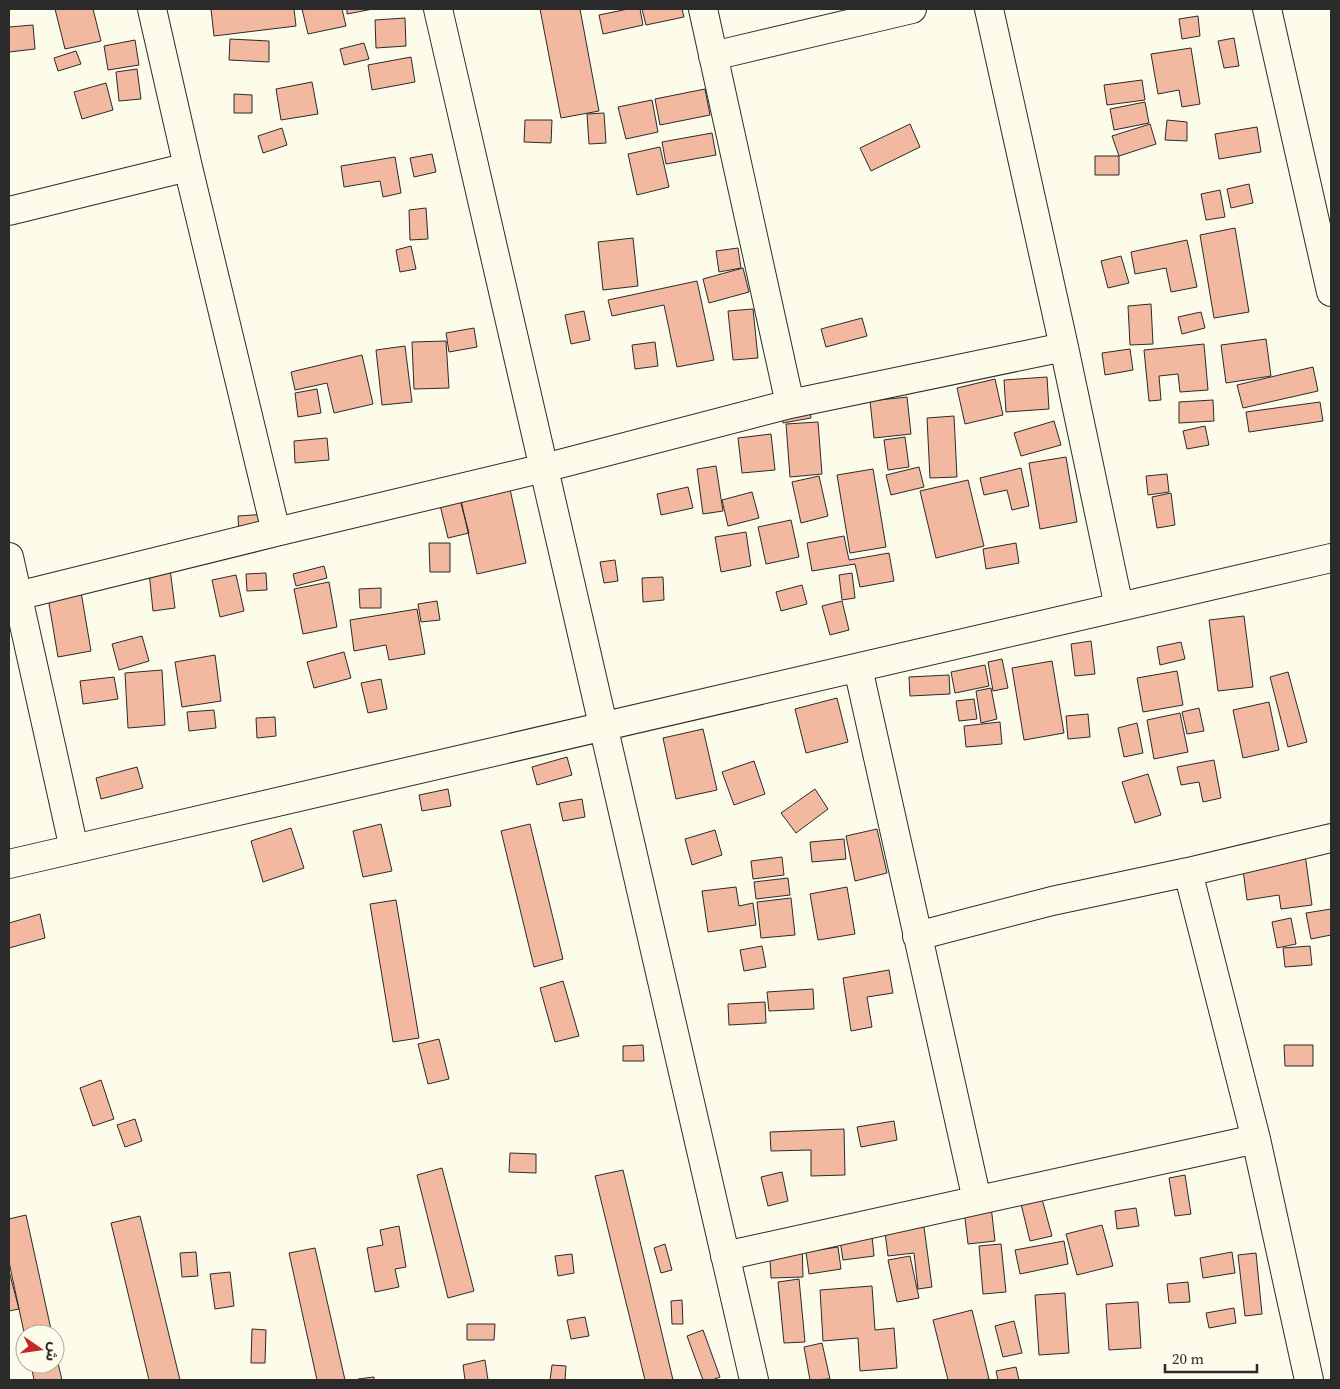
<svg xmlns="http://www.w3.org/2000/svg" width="1340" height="1389" viewBox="0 0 1340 1389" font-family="'Source Serif 4','Noto Sans Arabic',serif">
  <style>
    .building { fill: #f2b8a0; stroke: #2b2b2b }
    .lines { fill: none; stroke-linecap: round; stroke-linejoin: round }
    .minor-casing { stroke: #2b2b2b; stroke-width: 30 }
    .minor { stroke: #fdfbea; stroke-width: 28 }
  </style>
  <rect width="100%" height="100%" fill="#fdfbea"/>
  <path class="building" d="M55,9H93L101,41L65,49Z
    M211,9H294L296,26L214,36Z
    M302,9H342L346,26L308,34Z
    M347,9H373L347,14Z
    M540,9H580L599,111L561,118Z
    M628,9H640L643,25L603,34L599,15Z
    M642,9H682L684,17L646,25Z
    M1198,16L1200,36L1182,39L1179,19Z
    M405,18L406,46L376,48L375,20Z
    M33,25L35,49L9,52V27Z
    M1234,38L1239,66L1224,68L1218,41Z
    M230,39L269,41V62L229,60Z
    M135,40L139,65L108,70L104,46Z
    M364,43L369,59L344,65L340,49Z
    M1191,48L1200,104L1182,107L1179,90L1158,94L1151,54Z
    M76,51L81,64L58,71L54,58Z
    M411,57L415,82L372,90L368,65Z
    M137,69L141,99L119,101L116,72Z
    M1142,80L1145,100L1107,105L1104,85Z
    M312,82L318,114L281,120L276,89Z
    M106,83L113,110L82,119L74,92Z
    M705,89L710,115L660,125L655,99Z
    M234,94L252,95V113H234Z
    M652,100L658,132L626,139L618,107Z
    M1145,102L1149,123L1114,130L1110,109Z
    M604,113L606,143L589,144L587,114Z
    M525,120H552L551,143L524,142Z
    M1167,120L1187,122V141L1165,140Z
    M910,124L920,147L871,171L860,148Z
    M1150,124L1156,144L1119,156L1112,136Z
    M1257,127L1261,152L1219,159L1215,134Z
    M282,128L287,145L263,153L258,136Z
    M712,133L716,155L666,164L662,142Z
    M660,147L669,187L637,195L628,154Z
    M432,154L436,172L414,177L410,158Z
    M1095,156H1119V175H1095Z
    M395,157L401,193L383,197L380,181L344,187L341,166Z
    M1249,184L1253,203L1231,208L1227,189Z
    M1220,190L1225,217L1206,220L1201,194Z
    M426,208L428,239L410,240L409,210Z
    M1235,228L1249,312L1214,318L1200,235Z
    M633,238L638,286L603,290L598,242Z
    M1187,240L1197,287L1171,292L1166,268L1135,274L1131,252Z
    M411,246L416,269L400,272L396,250Z
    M738,248L741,268L719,272L716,251Z
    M1121,256L1129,283L1108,288L1101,261Z
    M743,268L749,292L709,303L703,279Z
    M697,281L714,360L677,367L664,305L612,316L608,300Z
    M1151,304L1153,344L1130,345L1128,306Z
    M753,309L758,358L733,360L728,311Z
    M584,311L590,340L571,344L565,315Z
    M1201,312L1205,328L1182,334L1178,317Z
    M862,318L867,336L826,347L821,329Z
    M474,328L477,347L449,352L446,333Z
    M1266,339L1271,376L1226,383L1221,345Z
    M446,341L449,388L414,389L412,342Z
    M655,342L658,366L635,369L632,345Z
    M1204,344L1208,390L1180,392L1178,374L1159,376L1161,400L1149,401L1144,350Z
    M405,346L412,402L382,405L376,350Z
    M1130,349L1133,370L1105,375L1102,353Z
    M362,355L373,404L334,413L327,383L295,390L291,372Z
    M1313,367L1318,391L1243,408L1237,385Z
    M1047,377L1049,409L1006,412L1004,380Z
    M995,379L1003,415L965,424L957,388Z
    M317,389L321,413L298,417L295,393Z
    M907,397L911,434L874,438L870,401Z
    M808,399L811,418L783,423L779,404Z
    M1213,400L1214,421L1179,423V402Z
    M1320,402L1323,421L1249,432L1246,412Z
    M954,416L957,477L930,478L927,418Z
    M1054,421L1061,445L1021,456L1014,433Z
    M818,422L822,474L790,477L786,424Z
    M1205,426L1209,445L1187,449L1183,431Z
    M771,434L775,470L742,473L738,438Z
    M905,437L909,467L888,470L884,440Z
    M327,438L329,460L295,463L294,441Z
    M1066,457L1077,522L1040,529L1029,463Z
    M716,466L723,511L703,514L697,469Z
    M919,467L924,487L891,495L886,475Z
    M1021,468L1029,506L1012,510L1007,490L984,495L980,478Z
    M873,469L886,547L850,553L837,475Z
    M1167,474L1169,492L1148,495L1146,476Z
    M819,476L828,516L801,523L792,482Z
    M968,480L984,546L936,558L920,491Z
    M688,487L693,508L661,515L657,494Z
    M510,489L526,563L477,574L461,500Z
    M752,492L759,518L728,526L722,500Z
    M1171,493L1175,525L1157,528L1152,497Z
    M460,500L469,533L448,538L440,505Z
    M268,514L269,535L239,536L238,516Z
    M791,520L799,557L766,564L758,527Z
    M746,532L751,566L721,572L715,537Z
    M844,536L849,560L889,553L894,581L860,587L855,564L812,571L807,543Z
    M429,543H450V572H430Z
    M1016,543L1019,563L986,569L983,549Z
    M615,560L618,581L604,583L600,562Z
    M324,566L327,578L296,586L293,574Z
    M170,569L175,608L153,611L149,572Z
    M266,573L267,590L247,591L246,574Z
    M852,573L855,598L842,600L839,575Z
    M236,575L244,611L220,617L212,580Z
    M663,577L664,600L643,602L642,578Z
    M329,582L337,627L303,634L294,589Z
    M802,585L807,604L781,611L776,592Z
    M381,588V608H360L359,589Z
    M81,592L91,651L58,657L48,598Z
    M437,601L440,620L421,622L418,604Z
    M842,601L849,630L830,635L822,606Z
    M417,609L425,654L389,660L386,645L354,651L350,620Z
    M1244,616L1253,687L1218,691L1209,620Z
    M142,636L149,661L119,670L112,644Z
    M1091,641L1095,674L1075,676L1071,644Z
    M1181,642L1185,659L1160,665L1157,647Z
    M344,652L351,678L314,688L307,662Z
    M215,655L221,701L182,707L175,662Z
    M1002,659L1008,688L993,691L988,662Z
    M1052,661L1064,733L1024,740L1012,668Z
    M985,665L989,686L955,693L951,672Z
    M162,670L165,725L128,728L125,673Z
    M1177,671L1183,705L1143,712L1137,678Z
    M1288,672L1307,742L1288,747L1270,677Z
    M949,675L950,694L910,696L909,677Z
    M114,677L118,699L83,704L80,681Z
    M381,679L387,709L368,713L361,683Z
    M991,688L997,719L981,723L976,691Z
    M837,698L848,742L806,753L795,709Z
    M974,699L977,719L959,721L956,701Z
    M1269,702L1279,750L1243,758L1233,710Z
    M1199,708L1204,731L1187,734L1182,712Z
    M214,710L216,728L189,731L187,712Z
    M1180,713L1188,752L1154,759L1147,720Z
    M1088,714L1090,737L1068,739L1066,716Z
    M275,717L276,736L257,738L256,718Z
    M1000,722L1002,744L966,747L964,726Z
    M1137,723L1143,753L1124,757L1118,728Z
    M703,729L717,790L676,799L663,738Z
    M567,757L572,775L537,785L532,767Z
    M1214,760L1221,798L1203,802L1199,782L1181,785L1177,767Z
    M754,761L765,794L734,805L722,772Z
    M137,767L143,788L101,799L96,778Z
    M1148,774L1161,815L1135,823L1122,782Z
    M448,789L451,806L422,811L419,795Z
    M815,789L828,809L796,833L781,813Z
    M582,799L585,817L563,821L559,803Z
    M381,824L392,871L363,877L353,831Z
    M530,824L563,959L534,967L501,831Z
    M291,828L304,868L263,882L251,841Z
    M877,829L887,873L855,881L846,836Z
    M715,830L722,855L692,865L685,839Z
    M844,839L846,859L812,862L810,842Z
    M1305,854L1312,905L1281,909L1279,895L1247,900L1242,863Z
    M782,857L784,875L753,879L751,861Z
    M788,878L790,895L756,899L754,882Z
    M736,887L739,906L753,903L756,925L708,932L702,891Z
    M847,887L855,934L818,940L810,894Z
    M791,898L795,935L761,938L757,902Z
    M396,900L419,1038L393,1042L370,904Z
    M1331,909V935L1311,939L1306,913Z
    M40,914L45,938L9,948V923Z
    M1291,918L1296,944L1277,948L1272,922Z
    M762,946L766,967L744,971L740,950Z
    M1310,946L1312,965L1285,967L1283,948Z
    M889,970L893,993L867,997L872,1027L851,1031L843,978Z
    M563,981L579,1036L555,1042L540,988Z
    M813,989L814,1009L769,1011L767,992Z
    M765,1002L766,1023L729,1025L728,1004Z
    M439,1039L449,1079L428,1084L418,1044Z
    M643,1045L644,1061H623V1046Z
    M1284,1045H1313V1066H1285Z
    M101,1080L114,1119L93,1126L80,1088Z
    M135,1119L142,1141L125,1147L117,1125Z
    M894,1121L897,1140L861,1147L857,1127Z
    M844,1129L845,1175L811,1176V1150L771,1151L770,1132Z
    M510,1153L536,1154V1173L509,1172Z
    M442,1168L474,1291L448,1298L417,1175Z
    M623,1170L673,1380H645L595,1176Z
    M782,1172L788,1201L768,1206L761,1177Z
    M1185,1175L1191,1214L1175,1216L1169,1178Z
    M1042,1199L1052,1236L1030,1241L1021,1204Z
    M991,1206L995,1241L968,1244L964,1210Z
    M1136,1208L1139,1226L1117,1229L1115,1211Z
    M26,1215L52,1334H25V1337L9,1262V1219Z
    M140,1216L180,1380H149L111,1223Z
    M1102,1225L1113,1266L1077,1275L1066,1234Z
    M399,1226L406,1267L395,1269L399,1287L375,1292L367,1248L383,1245L380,1230Z
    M924,1227L932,1287L918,1289L914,1253L888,1256L885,1232Z
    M872,1236L874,1256L843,1260L840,1240Z
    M802,1241L803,1277L771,1278L769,1242Z
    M1064,1241L1068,1264L1020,1274L1015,1250Z
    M665,1244L672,1270L661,1273L654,1248Z
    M1001,1244L1006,1292L983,1294L979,1246Z
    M838,1247L841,1269L809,1274L806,1252Z
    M315,1248L345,1380H317L289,1253Z
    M196,1252L198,1276L182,1277L180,1253Z
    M1232,1252L1235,1273L1203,1278L1200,1258Z
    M1256,1253L1262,1314L1245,1316L1238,1255Z
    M572,1254L574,1273L558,1276L555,1256Z
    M910,1256L919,1298L897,1302L888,1260Z
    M9,1271L19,1309L9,1311Z
    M230,1272L234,1306L215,1309L210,1274Z
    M799,1279L805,1342L784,1343L778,1282Z
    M1188,1282L1190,1302L1169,1303L1167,1284Z
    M872,1286L875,1330L894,1328L897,1368L860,1371L858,1338L823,1341L820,1290Z
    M1065,1293L1069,1353L1039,1355L1035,1295Z
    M682,1300L683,1324H672L671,1301Z
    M1138,1302L1141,1348L1109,1350L1106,1304Z
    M1234,1308L1236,1323L1209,1328L1206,1313Z
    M972,1310L989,1379L983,1380H948L933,1320Z
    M585,1317L589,1336L571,1339L567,1320Z
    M1014,1321L1022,1353L1003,1357L995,1326Z
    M467,1324H495L494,1340H467Z
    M252,1329L266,1330L265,1363H251Z
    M703,1330L720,1377L712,1380H703L687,1336Z
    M822,1343L830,1379L810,1380L804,1347Z
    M55,1350L62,1380H34L31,1364H55Z
    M485,1360L488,1380H465L463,1365Z
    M552,1365L566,1366L565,1380H550Z
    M1016,1367L1019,1380H998L996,1371Z
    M374,1377V1380H358V1379Z"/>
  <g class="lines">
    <g class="minor-casing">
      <path id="minor" d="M152,9L188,167L276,532
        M438,9L754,1380
        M703,9L790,404
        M989,9L1064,347L1119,607
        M1267,9L1331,292
        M713,56L912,9
        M9,211L188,167
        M9,557L74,849
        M17,596L276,532L544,468L790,404L1064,347
        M858,668L977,1200
        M9,864L1331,558
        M1188,872L1256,1139L1309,1380
        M917,936L1052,901L1188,872L1331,838
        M725,1256L1256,1139"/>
    </g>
    <use href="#minor" class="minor"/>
  </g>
  <rect width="1340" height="1389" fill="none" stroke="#2b2b2b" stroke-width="20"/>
  <g transform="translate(40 1349) rotate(103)"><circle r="24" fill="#fdfbea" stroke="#a9a89e"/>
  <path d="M0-4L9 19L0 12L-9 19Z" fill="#c62828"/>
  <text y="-8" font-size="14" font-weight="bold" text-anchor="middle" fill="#2b2b2b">ش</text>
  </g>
  <path d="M1165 1364v8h92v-8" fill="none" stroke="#2b2b2b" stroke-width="2.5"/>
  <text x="1172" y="1364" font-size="15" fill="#2b2b2b" stroke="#fdfbea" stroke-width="4" paint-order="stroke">20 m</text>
</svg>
